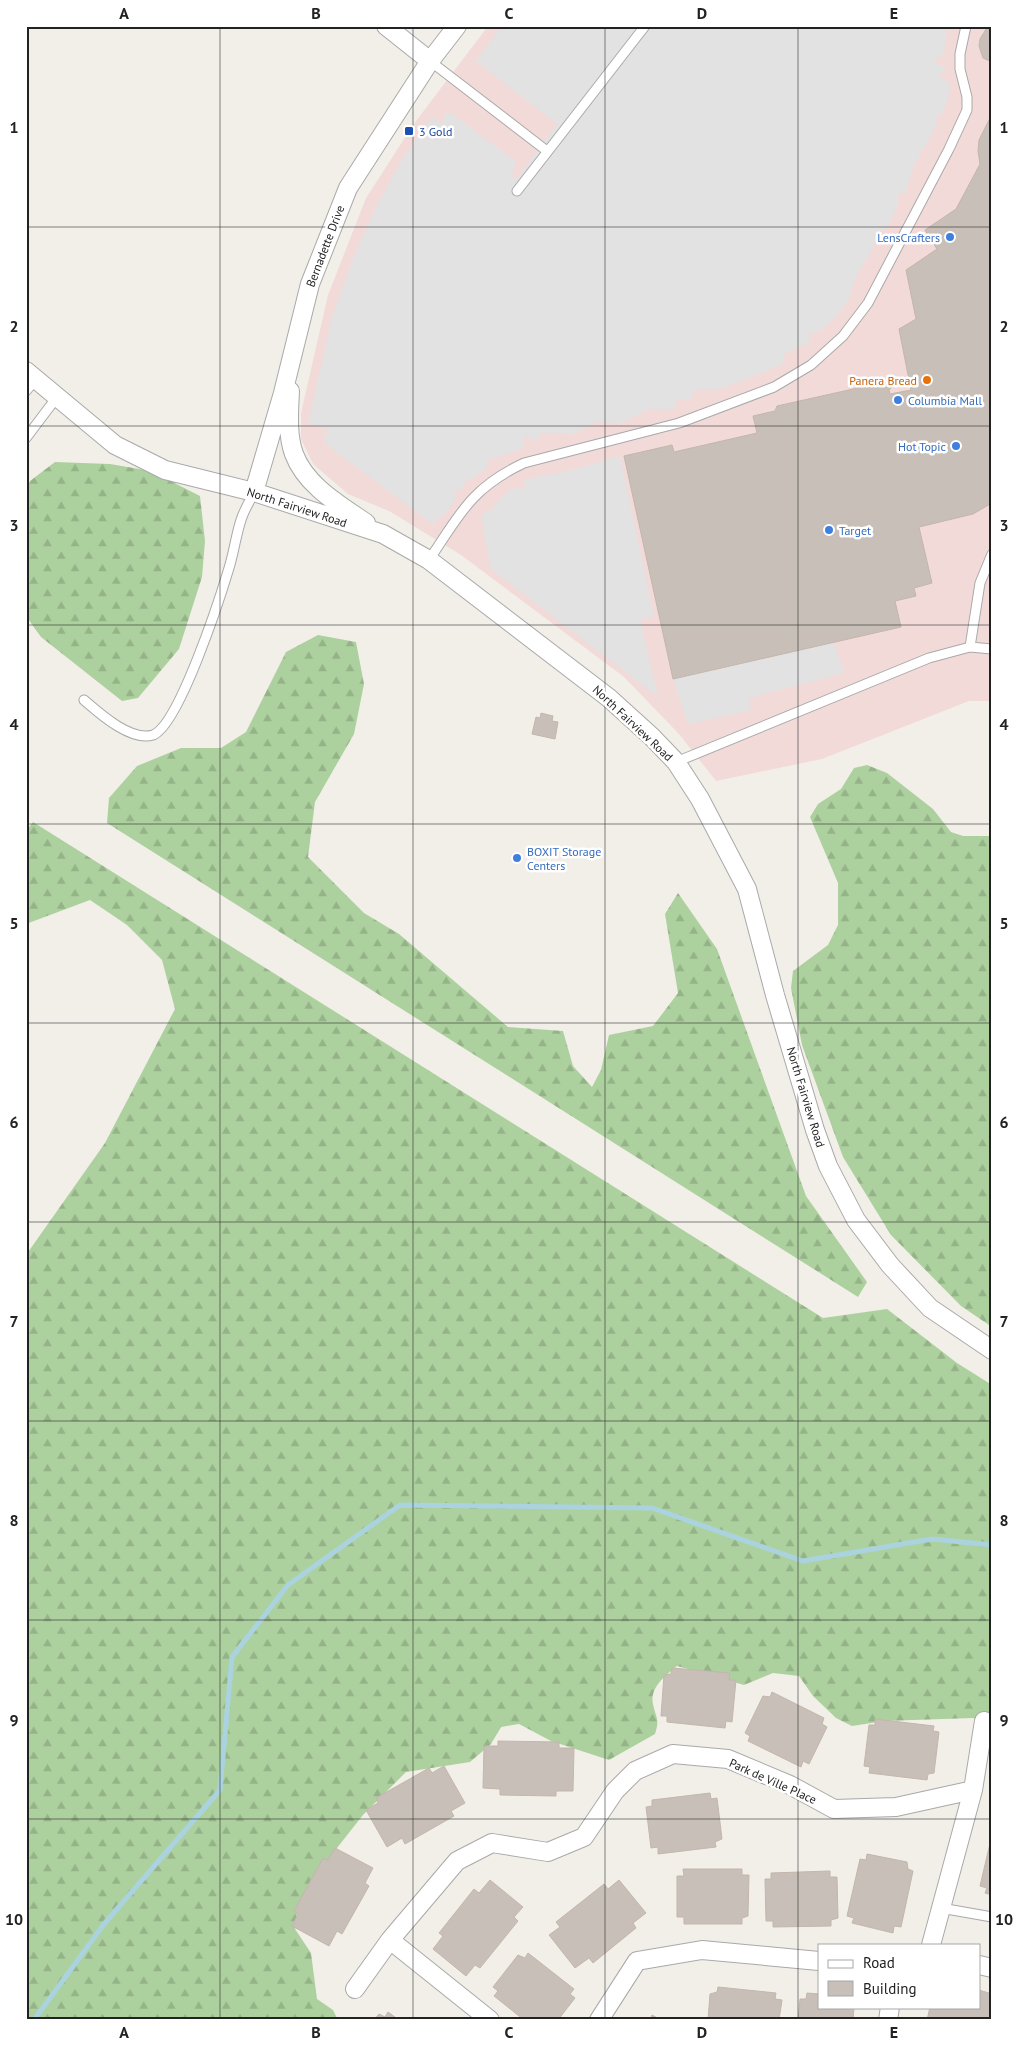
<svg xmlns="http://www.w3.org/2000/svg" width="1018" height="2046" viewBox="0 0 1018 2046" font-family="'PT Sans',sans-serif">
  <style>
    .commercial { fill: #f2dad9 }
    .forest { fill: url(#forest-firs) }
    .parking { fill: #e2e2e2 }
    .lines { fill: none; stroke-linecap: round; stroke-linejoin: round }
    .stream { stroke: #aad3df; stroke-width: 5 }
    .building { fill: #c7bfb8; stroke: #c4b6ab }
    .service-casing { stroke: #a9a9a9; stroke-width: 11 }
    .minor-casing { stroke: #a9a9a9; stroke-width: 20 }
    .service { stroke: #fff; stroke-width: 9 }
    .minor { stroke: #fff; stroke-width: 18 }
    .grid { fill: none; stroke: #222; stroke-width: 1; stroke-opacity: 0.55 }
    .transit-dot { fill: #1a4fb4; stroke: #fff; stroke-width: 2 }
    .shop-dot { fill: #3f7fe0; stroke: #fff; stroke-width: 2 }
    .food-dot { fill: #e8710a; stroke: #fff; stroke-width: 2 }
    .labels { text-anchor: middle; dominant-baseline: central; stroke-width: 5; stroke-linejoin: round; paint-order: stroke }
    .transit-label { font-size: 12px; fill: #164399; stroke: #fff; text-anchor: start }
    .shop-label { font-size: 12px; fill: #366cbe; stroke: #fff; text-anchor: start }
    .street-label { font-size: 12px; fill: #222; stroke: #fff }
    .food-label { font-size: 12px; fill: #c56008; stroke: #fff; text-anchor: end }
    .neatline { fill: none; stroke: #222; stroke-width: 2 }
    .grid-label { font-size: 16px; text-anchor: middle; font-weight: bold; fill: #222 }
  </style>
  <defs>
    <pattern id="forest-firs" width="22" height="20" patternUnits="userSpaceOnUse" patternTransform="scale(1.25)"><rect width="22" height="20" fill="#add19e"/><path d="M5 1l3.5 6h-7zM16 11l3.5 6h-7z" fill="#95b388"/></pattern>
  </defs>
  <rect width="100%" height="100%" fill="#f2efe9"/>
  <path class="commercial" d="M488,26H992V701H969L822,759L716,781L679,734L624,677L461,555L389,511L348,494L313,464L301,439V413L328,295L366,198L413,125Z"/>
  <path class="forest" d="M55,462L110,464L151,471L200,496L205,541L202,577L179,649L138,698L122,701L41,637L26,616V489L30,481Z
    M318,635L356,642L364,684L354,734L315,802L308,857L364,913L399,934L508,1027L563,1031L573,1066L592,1087L601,1070L609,1035L653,1026L678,993L665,914L678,893L717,949L806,1196L867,1282L858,1297L107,823L109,798L137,766L181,748H221L246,732L286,652Z
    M867,765L887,773L933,809L951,832L963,836H989L992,838V1327L961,1306L891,1235L843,1157L802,1045L791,988L793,971L828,945L838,925V883L810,817L818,804L841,789L854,768Z
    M33,822L823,1318L887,1309L957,1363L992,1385V1727L973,1718L884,1721L852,1726L836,1718L813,1696L799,1676L773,1673L744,1685L677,1666C666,1675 649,1688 653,1704C656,1719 660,1718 655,1734L609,1760L551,1741L519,1724L501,1727L491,1744L470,1762L406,1772L363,1815L333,1853L298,1905L295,1929L311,1953L317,1999L333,2010L338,2020H26V1255L105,1143L175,1009L162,960L127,925L90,900L26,924V831Z"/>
  <path class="parking" d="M502,26H947L944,54L934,61L947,70L938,75L951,84L943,114H938L936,125L924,149L918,153L920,159L915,162L905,193H898V205L886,229L879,230L877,240L856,277L848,301L838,315L823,329L808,335L811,342L784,354L783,364L769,370L722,388L693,391L691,400L676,399L675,409H649L621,423L596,422L573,434L540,433L538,441L524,436V448L488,460L486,469L464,483L462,491L455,489V500L443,517L439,516L434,525L327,445L323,436L328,435L327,429L308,423L332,318L354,256L376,207L403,158L432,117L443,123L445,113L452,114L515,161L512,177L514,179L519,176L557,124L476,61Z
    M620,456L654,616L640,620L658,697L491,569L481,514L490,511L511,489L526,487L524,480L568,471Z
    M992,596V635L989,634V606Z
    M834,642L844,673L749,698L751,710L688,724L673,679Z"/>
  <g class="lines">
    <path class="stream" d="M34,2020L104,1924L220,1790L232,1657L288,1585L400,1505L652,1508L803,1561L932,1539L992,1545"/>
  </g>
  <path class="building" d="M988,26H992V62L983,58L979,46L980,39Z
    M992,114V503L973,514L919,527L932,583L914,588L916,596L895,601L901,627L673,679L624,456L672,445L674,452L757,433L753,416L775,411L777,406L889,381L893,386L889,390L890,394L911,390L899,329L916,319L906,270L937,249L925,230L956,209L980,164L978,151L979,140Z
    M541,713L553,716L552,721L558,722L555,739L532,734L536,717L540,718Z
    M672,1668L730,1673L729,1680H736L732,1722L726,1721L725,1728L667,1722V1716H661L664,1675L671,1674Z
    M772,1692L824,1718L822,1724L827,1727L809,1764L803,1761L801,1767L748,1741L750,1736L745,1733L763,1696L770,1697Z
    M875,1719L934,1726L933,1731L939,1732L934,1773L928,1774L927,1780L869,1773L870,1767L864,1766L869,1725H875Z
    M498,1741L559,1742V1748H574L573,1791H556V1796L500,1795V1789L483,1788L484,1746H498Z
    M444,1766L465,1803L451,1811L454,1816L405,1844L402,1838L387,1847L366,1810L378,1803L376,1798L429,1768L432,1773Z
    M710,1793L711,1799L717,1798L722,1839L715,1842L716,1847L658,1854V1847L651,1848L646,1807L652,1806V1800Z
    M992,1835V1895L985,1893L987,1888L980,1886Z
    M335,1848L373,1868L365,1883L369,1886L342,1934L337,1931L329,1946L292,1926L298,1914L294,1911L323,1858L328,1860Z
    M867,1854L907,1862L908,1869L913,1871L901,1927L894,1926L893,1933L852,1923L854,1918L847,1916L860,1859L866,1860Z
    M683,1869H742V1875H749L748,1916L742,1918V1924H684V1917H677V1876H684Z
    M830,1871V1877H837L838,1918L831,1920V1926L773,1927V1921H766L765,1879H771V1873Z
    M490,1880L523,1907L514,1917L518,1921L480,1968L475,1965L466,1976L433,1949L443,1936L439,1933L474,1889L479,1893Z
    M619,1880L646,1913L633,1923L636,1928L593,1963L589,1958L575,1968L549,1935L560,1927L556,1922L604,1884L608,1889Z
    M528,1953L574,1989L570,1994L575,1998L558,2020H524L494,1996L498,1991L493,1987L518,1955L525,1958Z
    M718,1987L776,1993L775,1999L782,2000L779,2020H708L710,1994L717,1992Z
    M979,1990L992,1994V2020H927L930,2007H979Z
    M807,1993L819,1994V2007H854L853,2020H798L800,1999H806Z
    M388,2012L399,2020H374L379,2014L385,2017Z
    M652,2015L661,2020H650Z"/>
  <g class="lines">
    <g class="service-casing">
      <path id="service" d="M430,61L547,151
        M517,191L645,26
        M26,391L36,379
        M26,438L57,397
        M429,560C460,514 471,488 524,463L679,423L774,387L811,365L843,336L868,303L949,149L967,110V97L960,69V54L966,26
        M970,647L980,583L992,554
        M84,700C99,713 131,742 153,735C179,725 220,598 229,568C234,552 236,535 241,520C244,510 250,501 254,492
        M676,762L929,658L970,647L992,649
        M941,1908L992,1917"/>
    </g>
    <g class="minor-casing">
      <path id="minor" d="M386,26L430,61
        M26,371L115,445L165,470L254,492L383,534L429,560L609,698L652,737L676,762L700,799L747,889L775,995L815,1130L828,1166L856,1220L890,1265L930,1308L992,1350
        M290,391C289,411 287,435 294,454C306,486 340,505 366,523
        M254,492L283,393L310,284L348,188L430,61L457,26
        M390,1940L490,2020
        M931,1945L973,1790L984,1721
        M979,1965L992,1968
        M355,1989L390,1940L457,1861L492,1843L548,1852L584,1837L615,1791L635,1771L673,1754L728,1759L790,1785L834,1809L896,1807L973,1790
        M599,2020L637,1961L702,1950L819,1961
        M888,2020L890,2007"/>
    </g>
    <use href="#service" class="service"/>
    <use href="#minor" class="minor"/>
  </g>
  <path class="grid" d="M220,26V2020M413,26V2020M605,26V2020M798,26V2020M26,227H992M26,426H992M26,625H992M26,824H992M26,1023H992M26,1222H992M26,1421H992M26,1620H992M26,1819H992"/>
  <rect class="transit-dot" x="404" y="126" width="10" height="10" rx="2.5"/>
  <g class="shop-dot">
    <circle cx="950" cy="237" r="5"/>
    <circle cx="898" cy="400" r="5"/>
    <circle cx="956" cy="446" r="5"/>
    <circle cx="829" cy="530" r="5"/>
    <circle cx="517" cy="858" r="5"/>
  </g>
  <circle class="food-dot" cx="927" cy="380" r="5"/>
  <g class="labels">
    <g class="transit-label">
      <text x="419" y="131">3 Gold</text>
    </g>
    <g class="shop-label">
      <text x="940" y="237" text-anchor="end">LensCrafters</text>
      <text x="908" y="400">Columbia Mall</text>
      <text x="946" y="446" text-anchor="end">Hot Topic</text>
      <text x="839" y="530">Target</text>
      <text x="527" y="851">BOXIT Storage<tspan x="527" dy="14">Centers</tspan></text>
    </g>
    <g class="street-label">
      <text transform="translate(325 246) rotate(-69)">Bernadette Drive</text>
      <text transform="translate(297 507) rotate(18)">North Fairview Road</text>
      <text transform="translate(633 723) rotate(43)">North Fairview Road</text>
      <text transform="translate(806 1097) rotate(73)">North Fairview Road</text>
      <text transform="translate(773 1781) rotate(24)">Park de Ville Place</text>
    </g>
    <g class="food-label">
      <text x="917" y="380">Panera Bread</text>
    </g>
  </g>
  <rect width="1018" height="2046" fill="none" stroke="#ffffff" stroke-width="55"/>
  <rect x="818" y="1944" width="162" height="65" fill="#ffffff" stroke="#a7a7a7"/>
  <rect x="828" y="1960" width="25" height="8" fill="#ffffff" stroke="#a7a7a7"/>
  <text x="863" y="1968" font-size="15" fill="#222222">Road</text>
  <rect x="828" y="1981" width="25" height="15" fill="#c7bfb8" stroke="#a7a7a7"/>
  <text x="863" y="1994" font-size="15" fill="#222222">Building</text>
  <rect x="28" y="28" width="962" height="1990" class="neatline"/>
  <g class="grid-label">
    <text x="124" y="19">A</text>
    <text x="316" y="19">B</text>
    <text x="509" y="19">C</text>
    <text x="702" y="19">D</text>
    <text x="894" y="19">E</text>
    <text x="14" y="133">1</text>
    <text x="1004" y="133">1</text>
    <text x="14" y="332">2</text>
    <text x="1004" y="332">2</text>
    <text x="14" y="531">3</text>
    <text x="1004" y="531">3</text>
    <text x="14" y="730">4</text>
    <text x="1004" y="730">4</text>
    <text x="14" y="929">5</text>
    <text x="1004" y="929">5</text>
    <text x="14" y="1128">6</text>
    <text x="1004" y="1128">6</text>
    <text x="14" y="1327">7</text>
    <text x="1004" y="1327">7</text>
    <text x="14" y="1526">8</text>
    <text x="1004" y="1526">8</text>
    <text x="14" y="1726">9</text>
    <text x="1004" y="1726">9</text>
    <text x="14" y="1925">10</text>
    <text x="1004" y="1925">10</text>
    <text x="124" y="2038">A</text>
    <text x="316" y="2038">B</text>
    <text x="509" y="2038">C</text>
    <text x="702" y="2038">D</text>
    <text x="894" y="2038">E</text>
  </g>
</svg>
